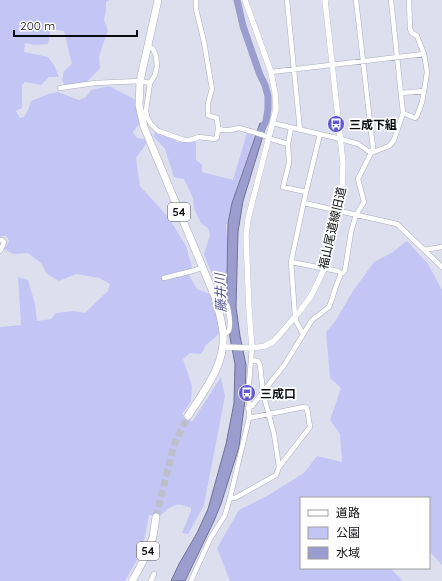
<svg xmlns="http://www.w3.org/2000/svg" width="442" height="581" viewBox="0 0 442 581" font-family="Quicksand,'Noto Sans JP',sans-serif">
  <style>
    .green { fill: #c3c6f5 }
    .water { fill: #9a9dcd; stroke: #6f7295 }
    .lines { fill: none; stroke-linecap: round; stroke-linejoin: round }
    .river { stroke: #9a9dcd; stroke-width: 7 }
    .primary-tunnel { stroke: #bebfcd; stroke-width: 7; stroke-dasharray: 7 3.5; stroke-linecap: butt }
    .minor-casing { stroke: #abacba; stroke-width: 5.5 }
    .tertiary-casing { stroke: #abacba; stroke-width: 6 }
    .primary-casing { stroke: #abacba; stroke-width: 8 }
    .minor { stroke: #fff; stroke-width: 4.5 }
    .tertiary { stroke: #fff; stroke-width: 5.5 }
    .primary { stroke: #fff; stroke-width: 7 }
    .labels { text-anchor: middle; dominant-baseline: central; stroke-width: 3.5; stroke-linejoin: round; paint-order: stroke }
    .shield { fill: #fff; stroke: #545558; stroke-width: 1 }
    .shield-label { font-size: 11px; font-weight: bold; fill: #0b0c11 }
    .poi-label { font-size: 12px; font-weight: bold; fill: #0b0c11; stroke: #fff; text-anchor: start }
    .street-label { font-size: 12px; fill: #0b0c11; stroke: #fff }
    .water-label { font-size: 13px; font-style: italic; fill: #504f8e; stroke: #fff }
  </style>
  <rect width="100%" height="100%" fill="#dedfee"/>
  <path class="green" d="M0,0H110L106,2V11L104,20L108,31L102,47L99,57L100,68L86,83L65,86L62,80L64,71L72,64L64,31L51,29L48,44L34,45L25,43L24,52L34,54L48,57L54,65L59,77H49L41,85L25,82L22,85V108L16,111L20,118L24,117L28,110L31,101L48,94L58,92L79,100L86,97L91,90L109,86L140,102L143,119L133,132L137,138L145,139L146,144L136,158L140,186L169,218L186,246L192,267L189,275L197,289L212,295L225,326L218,335L206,345L201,354L190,353L183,359L192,386L191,402L182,414L192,422L221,377L225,396L204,505L188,534L182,533L191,511V508C176,501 171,506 160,516L149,515L144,541L138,558L125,581H0V327L21,325L18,277L28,280L35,304L37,321L51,319L56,313L74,311L85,313L93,305L108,291L110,284L99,278L76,274L59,281L47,274L41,263L28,253L13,254L4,249L9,241L6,235L0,237Z
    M157,131L173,137L177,142L193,139L196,143V160L202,165V172L233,180L247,133L255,135L239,181L226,226L232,294L218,290L204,254L210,235L208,228L201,223L194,209L193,198L184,179L174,177L165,149L153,136Z
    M407,241L428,264L442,290V565L429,551V498H301V568H390L403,581H230L217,548L239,510L267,496L304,473L317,456L342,462L340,434L330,420L341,388L330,378L326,332L336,320L353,291L374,262L393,252Z"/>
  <path class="water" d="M260,123L266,126L243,201L238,232L236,307L240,336L246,365L245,400L239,447L221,504L214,521L185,581H171L179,564L197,533L208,509L226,444L234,403L235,364L230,338L227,299V274L228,223L232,203Z"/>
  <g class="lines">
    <path class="river" d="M237,0L243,26L253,55L260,75L265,85L268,96V109L266,121L260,133"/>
    <path class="primary-tunnel" d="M156,517L174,445L188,416"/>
    <g class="minor-casing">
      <path id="minor" d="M196,0V9L204,42L212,89L208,103V115L210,116L217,118L218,128L223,130H230L239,128L253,132L266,136L268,138L288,144
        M287,0L300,130
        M148,46L153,49L156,56L157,66L155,75L150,83L146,110L147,117L151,124L158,131L184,140H190L199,137L215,139L217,137L218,128
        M271,72L424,54
        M60,88L95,83L140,81L150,83
        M401,93L424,91L427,72L424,54L417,36L412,33L410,29L409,0
        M403,113L415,118L417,116L422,102L424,91
        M272,123L341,139L358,144L371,153L373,148L356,0
        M291,128L288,144L289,163L283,187L306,192
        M304,203L397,224L442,267
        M0,240H2L4,242L3,245L0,251
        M424,250L442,247
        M341,273H343L345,270L351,232L356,215L364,202L358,179L371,153L389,146L394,140L403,113L391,0
        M164,278L188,272L202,268
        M223,334C226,333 228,333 229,330C231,325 229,310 227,305
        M303,334L296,321L295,316L291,262L306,192L320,134
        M251,360L258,361L260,365L263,393L274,434L279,467
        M248,408L252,406L285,364L312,320L329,307L332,299L335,289L340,276L341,273L338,271L291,262
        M230,498H235L276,475L279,467L310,427L307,408L304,407L249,418
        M151,581L154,574
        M191,581L210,539L225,515L230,498L249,418V384L252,348"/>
    </g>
    <g class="tertiary-casing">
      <path id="tertiary" d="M245,0L271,72L275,93L276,109L248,219L246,236L249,310L252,348
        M223,347L252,348L265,346L274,341L300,311L311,296L318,282L324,269L338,211L342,186L343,163L325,0"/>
    </g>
    <g class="primary-casing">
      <path id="primary" d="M158,0L140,81L139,105L144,127L215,297C218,309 222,320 223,333C226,364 204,391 188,416
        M132,581C140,568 148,552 153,537C154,530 155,524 156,517"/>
    </g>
    <use href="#minor" class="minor"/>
    <use href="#tertiary" class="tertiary"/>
    <use href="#primary" class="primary"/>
  </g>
  <defs>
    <g id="bus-disc" transform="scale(0.9)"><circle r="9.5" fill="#6258d1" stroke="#fff"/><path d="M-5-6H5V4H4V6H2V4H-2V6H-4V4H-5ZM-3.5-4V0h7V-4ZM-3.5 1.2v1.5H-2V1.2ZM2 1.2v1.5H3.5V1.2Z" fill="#fff"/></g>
  </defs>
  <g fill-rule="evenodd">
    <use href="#bus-disc" x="336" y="124"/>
    <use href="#bus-disc" x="247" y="393"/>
  </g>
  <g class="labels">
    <g class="shield">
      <rect x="168" y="203" width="22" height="18" rx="3"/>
      <rect x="137" y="542" width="22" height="18" rx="3"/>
    </g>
    <g class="shield-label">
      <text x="179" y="212">54</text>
      <text x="148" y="551">54</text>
    </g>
    <g class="poi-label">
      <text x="349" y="124">三成下組</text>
      <text x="260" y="393">三成口</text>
    </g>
    <g class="street-label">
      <text transform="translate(332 228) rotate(-77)">福山尾道線旧道</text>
    </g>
    <g class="water-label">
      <text transform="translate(220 293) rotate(-92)">藤井川</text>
    </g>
  </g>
  <rect x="300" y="497" width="130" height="72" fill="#ffffff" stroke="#9d9ea0"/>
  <rect x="308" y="510" width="20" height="6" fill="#ffffff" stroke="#9d9ea0"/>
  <text x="336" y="517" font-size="12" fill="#0b0c11">道路</text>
  <rect x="308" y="527" width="20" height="12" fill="#c3c6f5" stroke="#9d9ea0"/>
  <text x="336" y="537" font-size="12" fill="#0b0c11">公園</text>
  <rect x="308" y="547" width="20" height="12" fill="#9a9dcd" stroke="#9d9ea0"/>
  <text x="336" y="557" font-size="12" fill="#0b0c11">水域</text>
  <path d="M14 30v6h123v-6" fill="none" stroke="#0b0c11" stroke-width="2"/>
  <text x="20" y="30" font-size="12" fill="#0b0c11" stroke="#ffffff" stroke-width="3" paint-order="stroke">200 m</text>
</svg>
